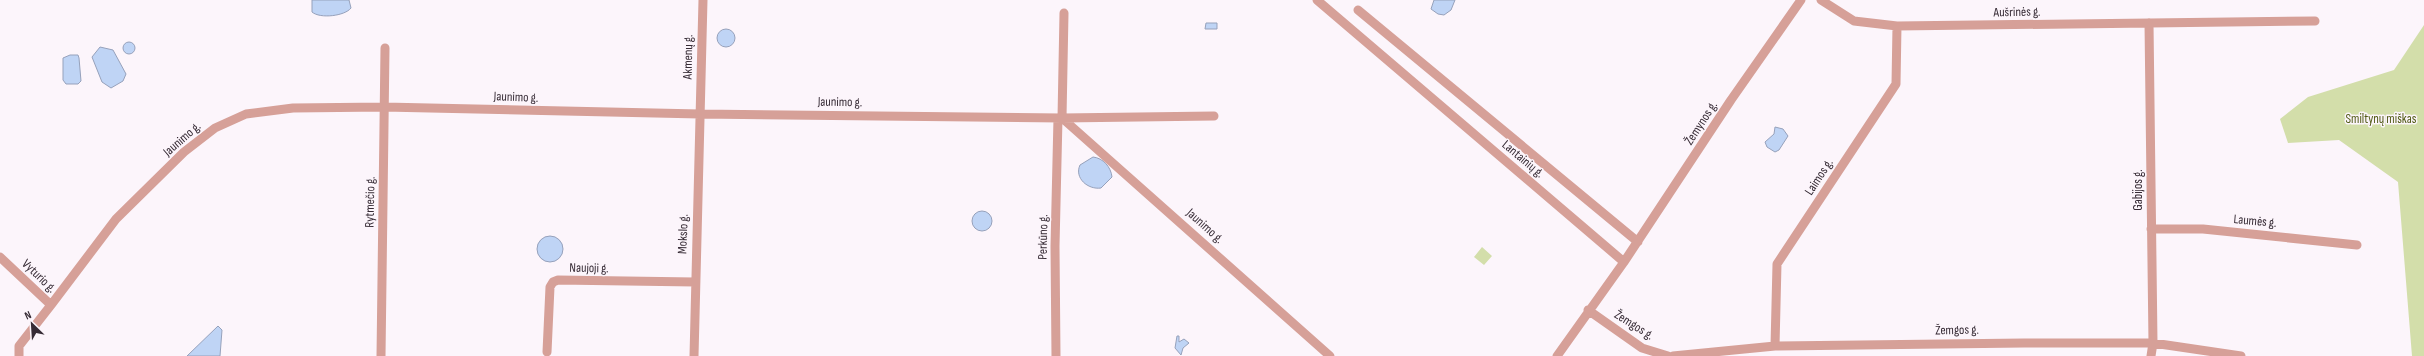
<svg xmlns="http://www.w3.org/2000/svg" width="2424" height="356" viewBox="0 0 2424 356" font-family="'Sofia Sans Condensed',sans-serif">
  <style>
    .green { fill: #d3deaa }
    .water { fill: #bfd4f5; stroke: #96a1bb }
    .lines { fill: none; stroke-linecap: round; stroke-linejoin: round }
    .street { stroke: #d6a098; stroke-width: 9 }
    .labels { text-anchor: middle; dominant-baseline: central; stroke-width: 3; stroke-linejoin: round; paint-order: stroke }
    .street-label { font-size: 13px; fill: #362b35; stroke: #fcf5fb }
    .park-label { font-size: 13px; fill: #505a14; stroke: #fcf5fb }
  </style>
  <rect width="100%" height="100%" fill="#fcf5fb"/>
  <path class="green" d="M2424,25V356H2412L2398,182L2339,140L2288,143L2280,119L2308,97L2394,70Z
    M1482,247L1492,256L1484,265L1474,257Z"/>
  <path class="water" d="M312,0H349L351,8C345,16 320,19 312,12Z
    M1434,0H1455L1451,10L1444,15L1438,14L1431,9Z
    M1206,23H1217V29H1205Z
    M717 38a9 9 0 1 1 18 0a9 9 0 1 1-18 0Z
    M123 48a6 6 0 1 1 12 0a6 6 0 1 1-12 0Z
    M100,47L113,50L126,74L123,81L111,88L102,82L92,57Z
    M70,55H78L79,58L81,81L78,84H66L63,80V58Z
    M1775,127L1783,129L1788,136L1779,150L1775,152L1767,147L1765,142L1774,134Z
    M1093,157C1103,158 1111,167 1112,177L1101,188C1088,190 1074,178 1080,165Z
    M972 221a10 10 0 1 1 20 0a10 10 0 1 1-20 0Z
    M537 249a13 13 0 1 1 26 0a13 13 0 1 1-26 0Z
    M218,326L222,330L220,356H187Z
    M1177,336H1179V342L1184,339L1189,343L1183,348L1181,355L1175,348Z"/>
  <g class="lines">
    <path class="street" d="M1317,0L1624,262
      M1821,0L1854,21L1897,26L2315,21
      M1358,10L1638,242
      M1064,13L1062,118L1330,356
      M2149,23L2153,343L2151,356
      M2151,229H2203L2357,245
      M0,257L51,305L19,346V356
      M51,305L116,219L184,152L215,128L246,114L293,108L384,107L700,114L1062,118L1214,116
      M1588,310L1642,348L1668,356
      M1775,346L1777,264L1896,84L1897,26
      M547,352L550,287L553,282L558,280L695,282
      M381,356L385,48
      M694,356L703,0
      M1056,356L1055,246L1058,118
      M1557,356L1624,262L1731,100L1801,0
      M1673,356L1775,346L2024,343H2153L2241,356"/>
  </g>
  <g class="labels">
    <g class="street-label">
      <text transform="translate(2017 12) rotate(-1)">Aušrinės g.</text>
      <text transform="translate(688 57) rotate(-89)">Akmenų g.</text>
      <text transform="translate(516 97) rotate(2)">Jaunimo g.</text>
      <text transform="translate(840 102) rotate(1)">Jaunimo g.</text>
      <text transform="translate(1701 123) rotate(-57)">Žemynos g.</text>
      <text transform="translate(182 139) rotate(-41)">Jaunimo g.</text>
      <text transform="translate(1523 159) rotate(40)">Lantainių g.</text>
      <text transform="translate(1819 177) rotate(-57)">Laimos g.</text>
      <text transform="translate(2138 190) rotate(-90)">Gabijos g.</text>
      <text transform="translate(370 202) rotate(-89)">Rytmečio g.</text>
      <text transform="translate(2255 221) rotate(5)">Laumės g.</text>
      <text transform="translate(1205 226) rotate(42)">Jaunimo g.</text>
      <text transform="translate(683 234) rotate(-88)">Mokslo g.</text>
      <text transform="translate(1043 237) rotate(-89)">Perkūno g.</text>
      <text transform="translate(589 268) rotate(1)">Naujoji g.</text>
      <text transform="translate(39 276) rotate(44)">Vyturio g.</text>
      <text transform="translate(1634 325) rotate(32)">Žemgos g.</text>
      <text transform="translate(1957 330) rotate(-1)">Žemgos g.</text>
    </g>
    <g class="park-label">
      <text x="2381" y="119">Smiltynų miškas</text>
    </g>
  </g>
  <g transform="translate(32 324) rotate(335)" stroke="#fcf5fb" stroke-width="3" paint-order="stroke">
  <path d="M0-3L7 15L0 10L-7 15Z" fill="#362b35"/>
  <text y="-6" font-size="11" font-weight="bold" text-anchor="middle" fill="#362b35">N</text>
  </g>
</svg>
